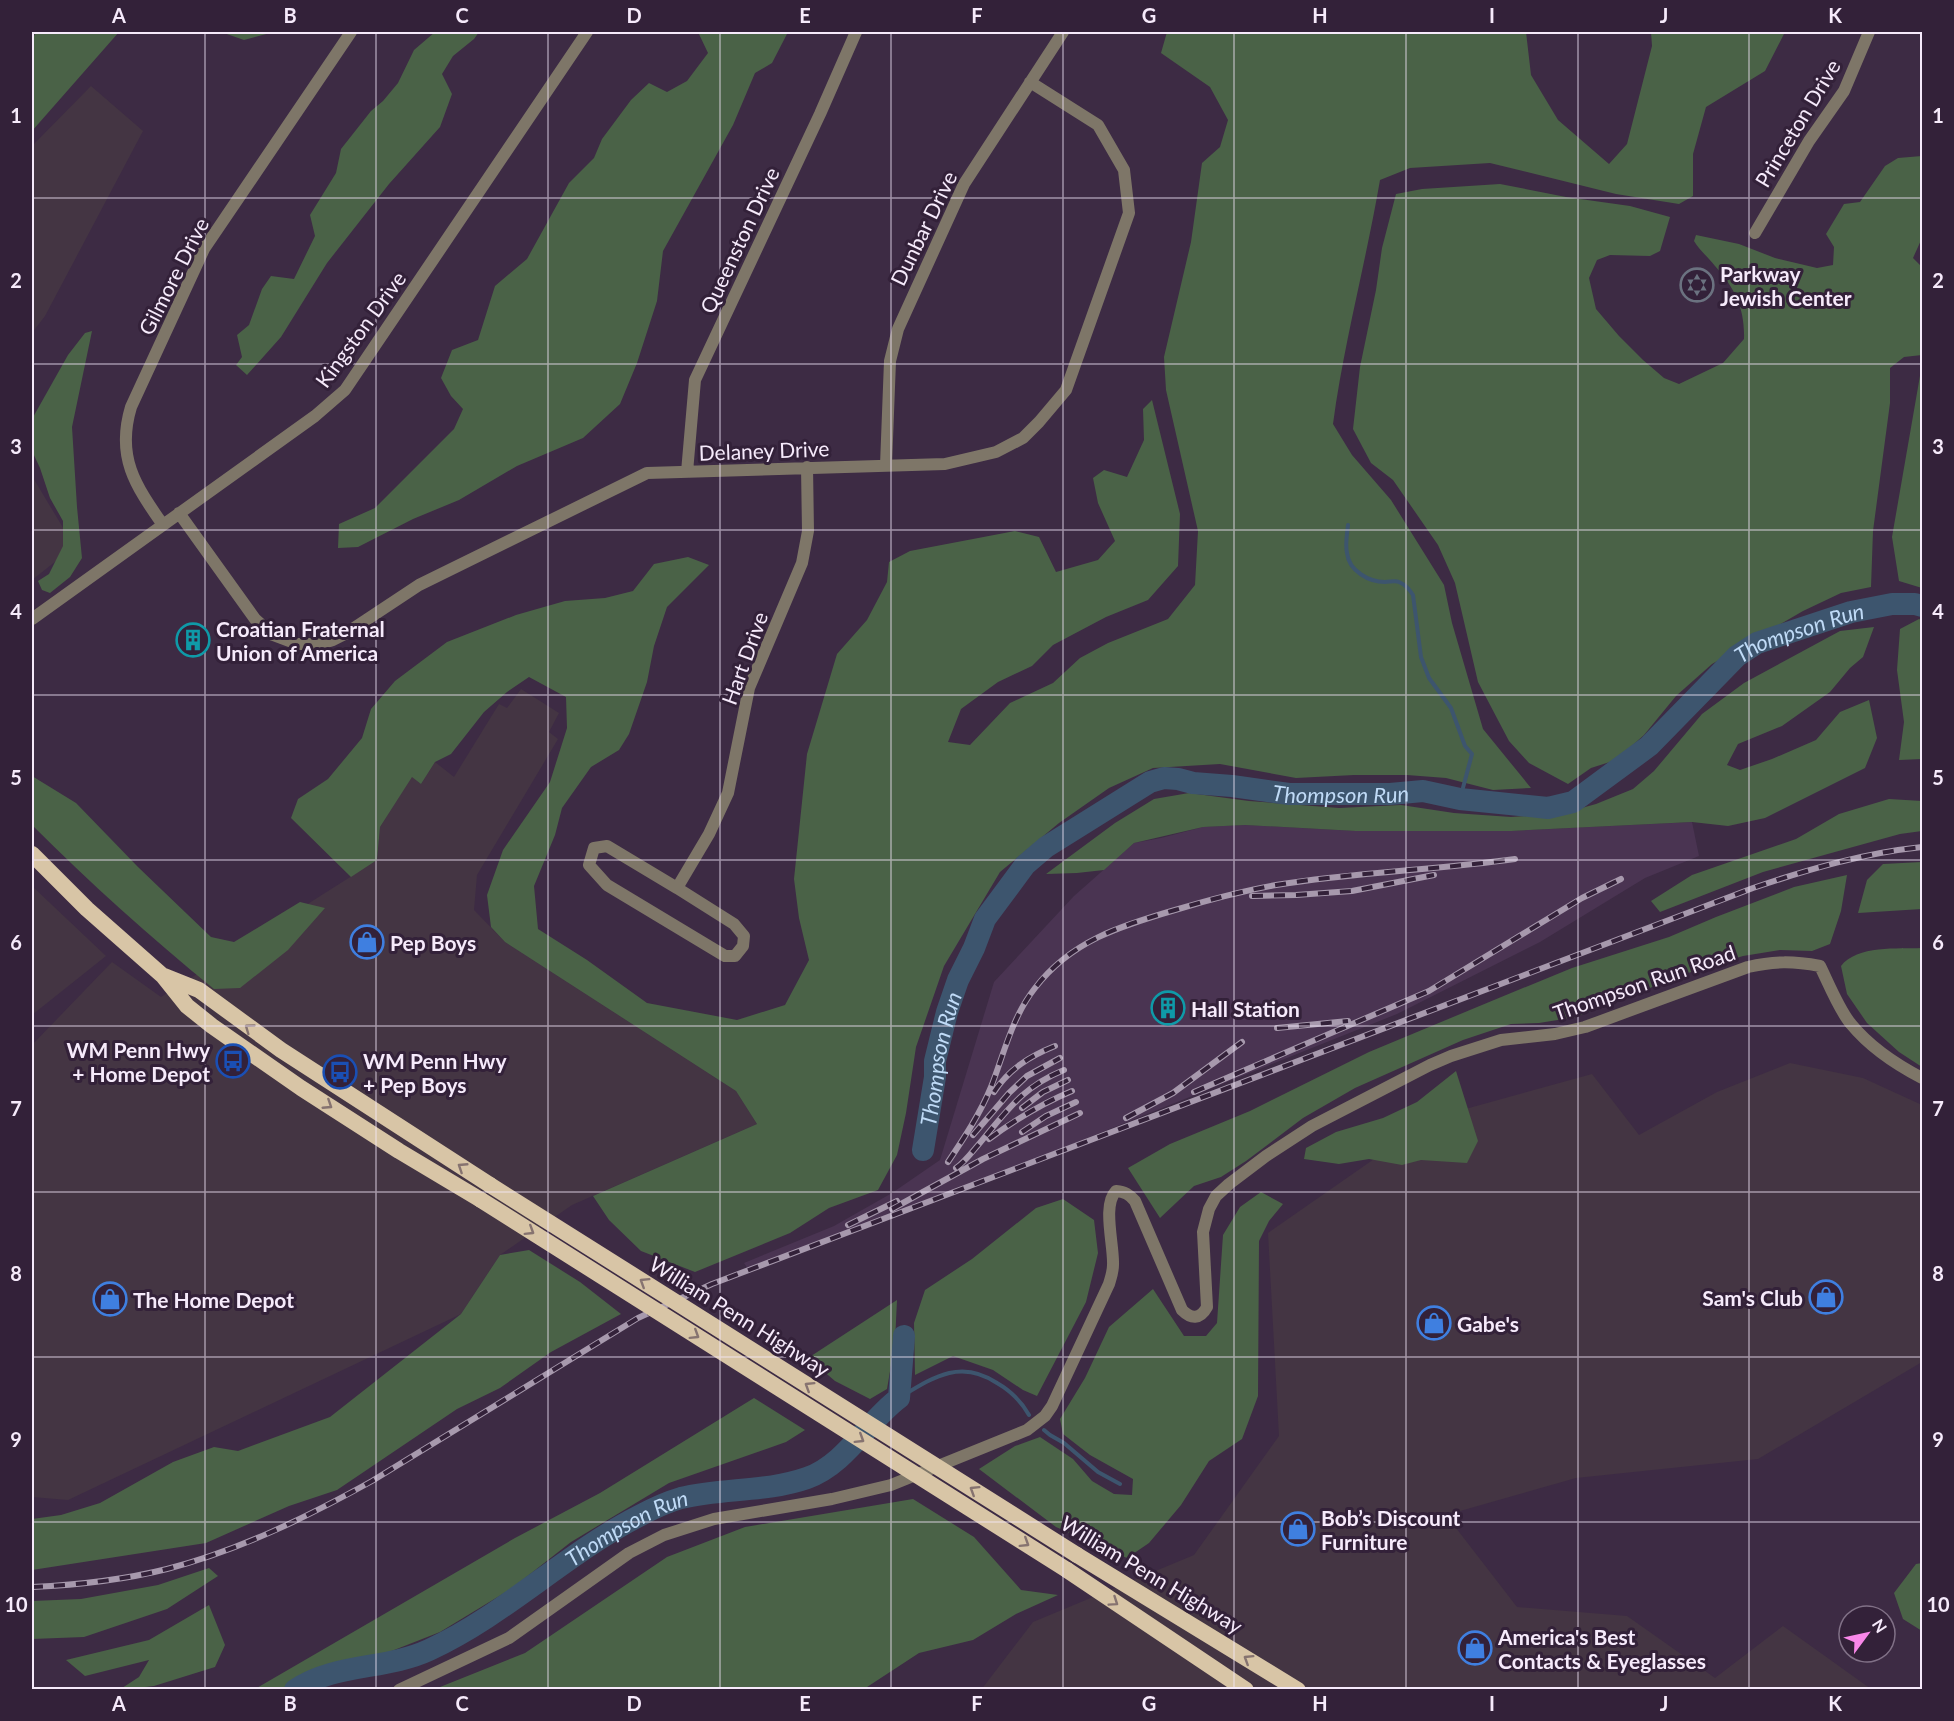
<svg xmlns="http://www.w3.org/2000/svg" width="1954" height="1721" viewBox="0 0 1954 1721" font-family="Lato,sans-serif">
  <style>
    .commercial { fill: #443543 }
    .built { fill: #4a3452 }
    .forest { fill: #4a6247 }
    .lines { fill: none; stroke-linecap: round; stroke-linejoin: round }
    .stream { stroke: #3d556e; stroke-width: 4 }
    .river { stroke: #3d556e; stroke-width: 22 }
    .minor { stroke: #7e7668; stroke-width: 12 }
    .tertiary { stroke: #7e7668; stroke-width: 12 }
    .trunk { stroke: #d8c5a6; stroke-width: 16 }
    .rail-casing { stroke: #a799ad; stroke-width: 6 }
    .rail { stroke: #332139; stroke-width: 4; stroke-dasharray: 11; stroke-linecap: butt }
    .trunk-bridge { stroke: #d8c5a6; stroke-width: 16 }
    .oneway { stroke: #867370 }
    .grid { fill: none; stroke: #f6eafb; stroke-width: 1.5; stroke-opacity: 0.55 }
    .labels { text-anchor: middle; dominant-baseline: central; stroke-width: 6; stroke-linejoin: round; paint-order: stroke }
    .street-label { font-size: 21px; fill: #f6eafb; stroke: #332139 }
    .poi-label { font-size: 21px; font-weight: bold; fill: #f6eafb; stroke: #332139; text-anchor: start }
    .water-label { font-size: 22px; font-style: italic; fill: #bfdaf6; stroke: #332139 }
    .neatline { fill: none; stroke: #f6eafb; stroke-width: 2 }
    .grid-label { font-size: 20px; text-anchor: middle; font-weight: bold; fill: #f6eafb }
  </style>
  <rect width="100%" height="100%" fill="#3d2b44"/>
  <path class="commercial" d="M91,86L143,131L45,316L32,333V146Z
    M32,476L71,541L70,550L32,580Z
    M521,689L559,713L549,732L558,739L477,875L474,910L505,942L736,1091L757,1124L572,1205L500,1255L461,1314L68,1500L32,1497V1045L112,962L161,997L377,860L380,827L412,776L421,784L435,762L454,777L499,704L507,708Z
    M32,886L106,956L32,1015Z
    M1790,1063L1863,1078L1922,1105V1362L1758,1459L1576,1478L1446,1515L1517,1607L1627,1616L1715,1678L1783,1626L1871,1689L981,1690L1033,1622L1194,1555L1279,1436L1268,1233L1433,1118L1592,1074L1639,1135L1717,1092Z"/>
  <path class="built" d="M1692,822L1699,856L1645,878L1540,942L1397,1014L1030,1161L748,1269L744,1263L834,1226L892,1193L940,1160L994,982L1074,896L1134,843L1161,838L1203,827L1245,825L1356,831H1511Z"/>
  <path class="forest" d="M36,32H119L32,131V40Z
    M221,32H274L244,40Z
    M435,32H479L474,39L453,56L442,74L452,94L440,127L389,184L327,263L281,337L247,375L236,365L242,357L237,335L249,325L262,289L271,276L294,279L315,236L310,215L336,173L341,149L371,111L383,101L398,83L414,50Z
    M698,32H788L772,63L755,73L733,125L663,251L657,301L637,363L620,404L583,438L517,466L459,500L413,519L358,547L338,548L339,524L375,508L454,429L463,409L451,396L441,378L452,350L478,340L495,286L527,259L569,183L594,158L602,139L631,100L649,83L667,92L687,81L708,53Z
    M1167,32H1526L1531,75L1558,120L1609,164L1627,144L1652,46L1651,32H1785L1765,71L1706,107L1693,154V196L1679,204L1616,194L1490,163L1410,168L1380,180C1366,262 1344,342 1333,424L1352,455L1391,500L1444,585L1452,623L1483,729L1531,788L1493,790L1446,778L1407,775H1354L1296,778L1220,764L1153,768L1109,788L1059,823L1000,872L944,966L916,1047L906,1113L897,1155L878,1190L829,1208L790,1233L695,1272L641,1251L609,1220L593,1196L757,1124L736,1091L505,942L491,927L487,895L503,850L550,782L567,728L566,697L529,677L507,692L484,712L451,754L435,762L421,784L412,777L380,827L377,860L351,877L291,818L298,799L328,779L362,738L371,709L395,681L447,642L516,615L565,601L605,598L633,591L654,564L688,557L709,565L667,607L654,646L647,682L629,734L619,750L591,767L562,808L555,835L534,886L538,929L587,960L647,1003L737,1020L785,1005L809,960L799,918L794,879L807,754L837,654L867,620L887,582L889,562L910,551L1015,531L1039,537L1056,572L1098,560L1115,541L1098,503L1093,478L1104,470L1127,477L1144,440L1143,409L1152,400L1180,514L1178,566L1148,600L1106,617L1053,645L1032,666L998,682L961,709L948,742L970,745L1010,703L1053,683L1080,658L1108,643L1168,619L1195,585L1198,531L1166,390L1164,357L1191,242L1202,163L1220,147L1228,120L1210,87L1161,53Z
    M1922,156V238L1913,258L1922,267V355L1904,357L1890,368V403L1873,531L1871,587L1841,593L1803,611L1712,664L1676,696L1644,735L1616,760L1591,768L1568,784L1529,763L1509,741L1478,682L1455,583L1438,545L1393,480L1371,463L1353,429L1360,367L1376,290L1382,248L1396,194L1422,189L1500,184L1566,197L1630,206L1670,217L1660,251L1650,256L1610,255L1597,260L1589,278L1596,309L1619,336L1643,360L1664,378L1679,384L1723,363L1744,339C1745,309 1735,288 1715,266C1708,257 1700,251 1694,241L1696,235L1739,244L1775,258L1817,268L1833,265L1834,247L1826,234L1844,204L1860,202L1885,166L1898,158Z
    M92,331L72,427L77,507L82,558L70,577L50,593L42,590L38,581L49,574L63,546V521L50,498L40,468L32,451V419L68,355L85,333Z
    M1921,370H1922V588L1899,581L1892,537Z
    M1919,619L1922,620V759L1899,760L1904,722L1897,670L1900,629Z
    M1874,627L1863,657L1850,668L1830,692L1782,726L1738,744L1727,765L1740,770L1772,759L1816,740L1840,712L1869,700L1877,738L1865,768L1765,818L1728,826L1692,822L1511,831H1356L1245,825L1203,827L1134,843L1104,870L1077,873L1046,874L1115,823L1154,799L1189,793L1249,801L1339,808L1401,805L1454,813L1511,817L1560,814L1596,804L1633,789L1654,771L1702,714L1744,683L1840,631Z
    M32,776L76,803L138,867L211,937L234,942L300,902L325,908L288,950L240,988L214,989C150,937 90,883 32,825Z
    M1889,799L1922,801V831L1900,834L1763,872L1660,912L1651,901L1692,875L1796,839L1839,814Z
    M1922,862V909L1858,913L1867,880L1883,864Z
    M1847,875L1841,911L1830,944L1812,951L1780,950L1743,956L1688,973L1576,1017L1539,1023L1511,1024L1463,1040L1355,1088L1303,1118L1246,1161L1221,1177L1194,1186L1160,1218L1128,1168L1170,1144L1250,1111L1369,1052L1494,1000L1572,968L1669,937L1716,917L1794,887Z
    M1922,948V1067L1899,1052L1867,1023L1847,994L1841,966C1857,945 1898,949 1922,948Z
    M1456,1071L1478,1141L1467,1163L1421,1160L1402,1165L1369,1159L1339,1164L1304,1159L1306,1148L1336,1132L1383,1118L1417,1102Z
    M1261,1192L1283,1204L1269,1221L1259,1241L1258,1396L1242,1439L1209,1461L1181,1505L1149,1543L1127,1558L1056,1527L979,1469L1015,1446L1040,1437L1073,1459L1092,1481L1114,1494L1132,1495L1133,1479L1090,1455L1063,1434L1060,1419L1085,1378L1109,1327L1153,1289L1184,1336H1206L1217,1323L1223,1235L1240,1207Z
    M1063,1199L1094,1220L1098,1253L1086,1302L1037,1396L1023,1390L993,1370L953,1356L915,1375L914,1323L925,1290L972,1259L1036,1208Z
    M529,1250L580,1282L621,1314L551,1352L500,1388L457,1409L337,1490L289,1506L206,1543L32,1570V1519L61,1515L100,1503L173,1462L214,1447L238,1451L330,1417L461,1314L500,1255Z
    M897,1300L895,1342L887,1389L870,1399L835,1381L808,1358Z
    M754,1398L805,1430L786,1442L669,1483L571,1542L511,1589L440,1632L384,1654L329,1664L281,1689H255L515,1538L600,1493Z
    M913,1499L974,1537L1021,1590L1058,1595L1016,1614L973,1640L919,1653L864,1689H435L525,1653L667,1557L745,1527Z
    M1922,1563V1631L1903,1619L1894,1593L1916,1564Z
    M209,1568L218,1576L167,1609L84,1637L32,1639V1601L81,1599L158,1585Z
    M209,1605L225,1645L215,1667L154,1686L119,1690L139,1677L149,1660L85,1676L66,1660L149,1640Z"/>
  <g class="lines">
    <path class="stream" d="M1348,525C1347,534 1345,544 1347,553C1349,571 1369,582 1385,582C1390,582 1395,580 1399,582C1406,585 1409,589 1413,595L1421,657L1429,678L1451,708L1465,746L1472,754L1460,799
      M899,1398C932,1378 960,1358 997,1383C1011,1391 1021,1401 1029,1415
      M1044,1430L1050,1435L1064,1443L1098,1472L1120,1484"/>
    <g class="river">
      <path id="s1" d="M923,1150L935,1077V1061L947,1012L958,980L974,948L985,919L1025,865L1046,847L1150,782L1164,778L1178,779L1193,783L1232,786L1289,794H1390L1423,791L1460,799L1548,808L1573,802L1649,746L1737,656L1757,643L1851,612L1892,604H1915L1922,606"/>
      <path id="s2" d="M295,1690C334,1663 386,1670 429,1650C505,1615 565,1554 639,1516C652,1509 667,1502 681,1498C722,1488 767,1492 807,1478C845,1465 868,1421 899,1398L904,1336"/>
    </g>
    <path class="minor" d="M1755,233L1809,141L1844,91L1869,32
      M886,465L890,361L898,329L964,184L1063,32
      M687,472L695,380L820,114L856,32
      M179,513L255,619L273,635L297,644H320L333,640L345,634L419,585L647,473L945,464L996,452L1023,438L1039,422L1066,390L1129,213L1124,170L1098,125L1030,82
      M163,525C135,485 116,457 131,407L204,249L351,32
      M32,619L315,416L345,390L587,32
      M607,846L677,888L734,924L744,936L743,946L735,956H725L607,885L589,865L594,848Z
      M677,888L709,834L728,793L749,688L802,563L808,531L807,467"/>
    <path class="tertiary" d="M399,1690L509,1638L629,1553L664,1535L714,1519L832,1499L891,1485L1027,1430L1045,1416L1052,1406L1109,1284C1111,1277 1113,1272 1113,1265C1114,1245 1102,1205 1116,1191C1125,1192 1129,1194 1135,1201L1182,1310C1191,1319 1200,1320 1207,1307L1203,1232L1209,1209L1216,1196L1229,1184L1266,1156L1312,1126L1430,1065L1451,1056L1501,1040L1555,1034L1585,1027L1748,967C1774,961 1793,961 1820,966C1828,982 1839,1010 1851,1024C1869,1046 1897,1065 1922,1078"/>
    <path class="trunk" d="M32,854L87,909L163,976L187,1006L212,1026L301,1088L399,1151L481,1200
      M164,976L199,990L281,1050L490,1185
      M1077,1555L1298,1690
      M1067,1570L1246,1690"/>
    <g class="rail-casing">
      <path id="rail" d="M1252,896L1296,895L1352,891L1434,875
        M1277,1028L1348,1021
        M994,1092C1009,1069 1030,1056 1055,1046
        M1194,1092L1429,991L1582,898L1621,879
        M1022,1108L1043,1092L1068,1080
        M1126,1118L1173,1093L1242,1042
        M1022,1132L1046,1116L1076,1102
        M973,1135L1009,1093L1027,1076L1060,1058
        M989,1139C1016,1119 1041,1104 1072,1091
        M948,1162C964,1138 980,1114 991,1087C1004,1054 1012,1017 1035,988C1071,941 1120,926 1175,910C1208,900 1242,891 1276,885C1355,872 1436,870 1515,859
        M956,1168C965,1162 972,1152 979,1144C1007,1111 1022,1087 1064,1070
        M892,1209L983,1159L1080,1113
        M848,1225L897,1201
        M32,1587C77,1585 123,1580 167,1569C240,1550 307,1517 372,1481L638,1318L712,1284L1753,888C1809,869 1864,853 1922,847"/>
    </g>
    <use href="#rail" class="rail"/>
    <path class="trunk-bridge" d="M490,1185L1077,1555
      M481,1200L1067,1570"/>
  </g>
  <defs><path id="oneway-chevron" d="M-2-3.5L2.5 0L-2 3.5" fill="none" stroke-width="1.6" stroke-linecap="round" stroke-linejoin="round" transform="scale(1.5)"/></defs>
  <g class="oneway">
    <use href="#oneway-chevron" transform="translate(249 1028) rotate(-144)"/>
    <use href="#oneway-chevron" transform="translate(328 1105) rotate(33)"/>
    <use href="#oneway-chevron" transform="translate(462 1167) rotate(-147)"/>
    <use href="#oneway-chevron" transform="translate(530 1231) rotate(32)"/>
    <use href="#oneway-chevron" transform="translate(644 1282) rotate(-148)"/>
    <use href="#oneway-chevron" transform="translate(695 1335) rotate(32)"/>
    <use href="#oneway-chevron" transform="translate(809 1386) rotate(-148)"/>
    <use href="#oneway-chevron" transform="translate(860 1439) rotate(32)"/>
    <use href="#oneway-chevron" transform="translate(974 1490) rotate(-148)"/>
    <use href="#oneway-chevron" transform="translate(1025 1543) rotate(32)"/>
    <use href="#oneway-chevron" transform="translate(1114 1602) rotate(34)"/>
    <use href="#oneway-chevron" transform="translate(1248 1659) rotate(-148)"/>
  </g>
  <path class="grid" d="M205,32V1690M376,32V1690M548,32V1690M720,32V1690M891,32V1690M1063,32V1690M1234,32V1690M1406,32V1690M1578,32V1690M1749,32V1690M32,198H1922M32,364H1922M32,530H1922M32,695H1922M32,860H1922M32,1026H1922M32,1192H1922M32,1357H1922M32,1522H1922"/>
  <defs>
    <g id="synagogue-ring" transform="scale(1.725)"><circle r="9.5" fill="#332139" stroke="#6b7280" stroke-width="1.5"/><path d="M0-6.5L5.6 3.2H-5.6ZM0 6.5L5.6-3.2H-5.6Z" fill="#6b7280"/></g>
    <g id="building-ring" transform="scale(1.725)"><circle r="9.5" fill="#332139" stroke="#0f9aa8" stroke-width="1.5"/><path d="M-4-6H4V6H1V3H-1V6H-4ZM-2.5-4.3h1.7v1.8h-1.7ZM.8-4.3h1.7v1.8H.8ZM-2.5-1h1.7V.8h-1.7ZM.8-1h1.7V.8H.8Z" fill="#0f9aa8"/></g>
    <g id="shop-ring" transform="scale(1.725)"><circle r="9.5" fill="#332139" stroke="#3f7fe0" stroke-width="1.5"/><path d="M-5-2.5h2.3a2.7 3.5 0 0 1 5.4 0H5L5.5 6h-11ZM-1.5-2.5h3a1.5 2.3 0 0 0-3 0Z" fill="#3f7fe0"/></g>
    <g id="bus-ring" transform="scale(1.725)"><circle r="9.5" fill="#332139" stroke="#1a4fb4" stroke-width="1.5"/><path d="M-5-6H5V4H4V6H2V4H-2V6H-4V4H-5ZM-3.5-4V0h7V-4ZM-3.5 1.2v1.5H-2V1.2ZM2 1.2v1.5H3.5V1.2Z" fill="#1a4fb4"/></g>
  </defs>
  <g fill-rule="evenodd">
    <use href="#synagogue-ring" x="1697" y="285"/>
    <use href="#building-ring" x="193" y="640"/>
    <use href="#shop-ring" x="367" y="942"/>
    <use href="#building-ring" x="1168" y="1008"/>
    <use href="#bus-ring" x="233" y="1061"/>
    <use href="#bus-ring" x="340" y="1072"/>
    <use href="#shop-ring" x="1826" y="1297"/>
    <use href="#shop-ring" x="110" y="1299"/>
    <use href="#shop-ring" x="1434" y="1323"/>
    <use href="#shop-ring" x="1298" y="1529"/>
    <use href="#shop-ring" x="1475" y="1648"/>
  </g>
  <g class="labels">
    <g class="street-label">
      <text transform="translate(1797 123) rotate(-59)">Princeton Drive</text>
      <text transform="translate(923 228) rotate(-64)">Dunbar Drive</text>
      <text transform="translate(739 240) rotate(-65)">Queenston Drive</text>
      <text transform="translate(173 276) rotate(-63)">Gilmore Drive</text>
      <text transform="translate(360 329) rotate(-54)">Kingston Drive</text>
      <text transform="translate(764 450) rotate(-2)">Delaney Drive</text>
      <text transform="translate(744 658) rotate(-70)">Hart Drive</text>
      <text transform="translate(1644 982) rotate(-19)">Thompson Run Road</text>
      <text transform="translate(740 1316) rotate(32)">William Penn Highway</text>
      <text transform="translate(1152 1574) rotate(31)">William Penn Highway</text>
    </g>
    <g class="poi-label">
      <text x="1720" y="273">Parkway<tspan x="1720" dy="24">Jewish Center</tspan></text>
      <text x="216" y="628">Croatian Fraternal<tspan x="216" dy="24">Union of America</tspan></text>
      <text x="390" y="942">Pep Boys</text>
      <text x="1191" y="1008">Hall Station</text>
      <text x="210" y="1049" text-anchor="end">WM Penn Hwy<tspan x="210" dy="24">+ Home Depot</tspan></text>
      <text x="363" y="1060">WM Penn Hwy<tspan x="363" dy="24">+ Pep Boys</tspan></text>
      <text x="1803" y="1297" text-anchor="end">Sam's Club</text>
      <text x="133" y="1299">The Home Depot</text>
      <text x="1457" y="1323">Gabe's</text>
      <text x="1321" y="1517">Bob’s Discount<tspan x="1321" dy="24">Furniture</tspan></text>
      <text x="1498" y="1636">America's Best<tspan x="1498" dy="24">Contacts &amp; Eyeglasses</tspan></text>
    </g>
    <g class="water-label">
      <text stroke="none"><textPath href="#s1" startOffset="1173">Thompson Run</textPath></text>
      <text stroke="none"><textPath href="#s1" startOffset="651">Thompson Run</textPath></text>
      <text stroke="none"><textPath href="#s1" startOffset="93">Thompson Run</textPath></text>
      <text stroke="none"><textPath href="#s2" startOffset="374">Thompson Run</textPath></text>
    </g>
  </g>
  <rect width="1954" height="1721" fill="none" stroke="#332139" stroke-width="66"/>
  <g transform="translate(1867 1634) rotate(57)"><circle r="28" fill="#332139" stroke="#817187" stroke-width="1.5"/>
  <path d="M0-4.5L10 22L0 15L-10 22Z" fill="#f987e9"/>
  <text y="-9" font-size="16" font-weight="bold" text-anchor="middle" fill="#f6eafb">N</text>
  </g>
  <rect x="33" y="33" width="1888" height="1655" class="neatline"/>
  <g class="grid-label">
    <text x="119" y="23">A</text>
    <text x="290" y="23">B</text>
    <text x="462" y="23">C</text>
    <text x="634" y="23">D</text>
    <text x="805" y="23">E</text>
    <text x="977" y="23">F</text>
    <text x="1149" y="23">G</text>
    <text x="1320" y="23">H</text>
    <text x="1492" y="23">I</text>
    <text x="1664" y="23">J</text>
    <text x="1835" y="23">K</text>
    <text x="16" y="123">1</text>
    <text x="1938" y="123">1</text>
    <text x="16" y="288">2</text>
    <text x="1938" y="288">2</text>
    <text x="16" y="454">3</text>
    <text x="1938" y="454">3</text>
    <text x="16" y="619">4</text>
    <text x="1938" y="619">4</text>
    <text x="16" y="785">5</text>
    <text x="1938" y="785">5</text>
    <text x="16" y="950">6</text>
    <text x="1938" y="950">6</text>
    <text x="16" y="1116">7</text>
    <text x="1938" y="1116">7</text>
    <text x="16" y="1281">8</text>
    <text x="1938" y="1281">8</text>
    <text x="16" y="1447">9</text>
    <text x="1938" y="1447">9</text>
    <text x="16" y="1612">10</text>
    <text x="1938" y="1612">10</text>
    <text x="119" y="1711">A</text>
    <text x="290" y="1711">B</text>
    <text x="462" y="1711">C</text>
    <text x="634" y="1711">D</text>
    <text x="805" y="1711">E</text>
    <text x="977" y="1711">F</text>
    <text x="1149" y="1711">G</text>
    <text x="1320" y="1711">H</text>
    <text x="1492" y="1711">I</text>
    <text x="1664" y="1711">J</text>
    <text x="1835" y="1711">K</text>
  </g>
</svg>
